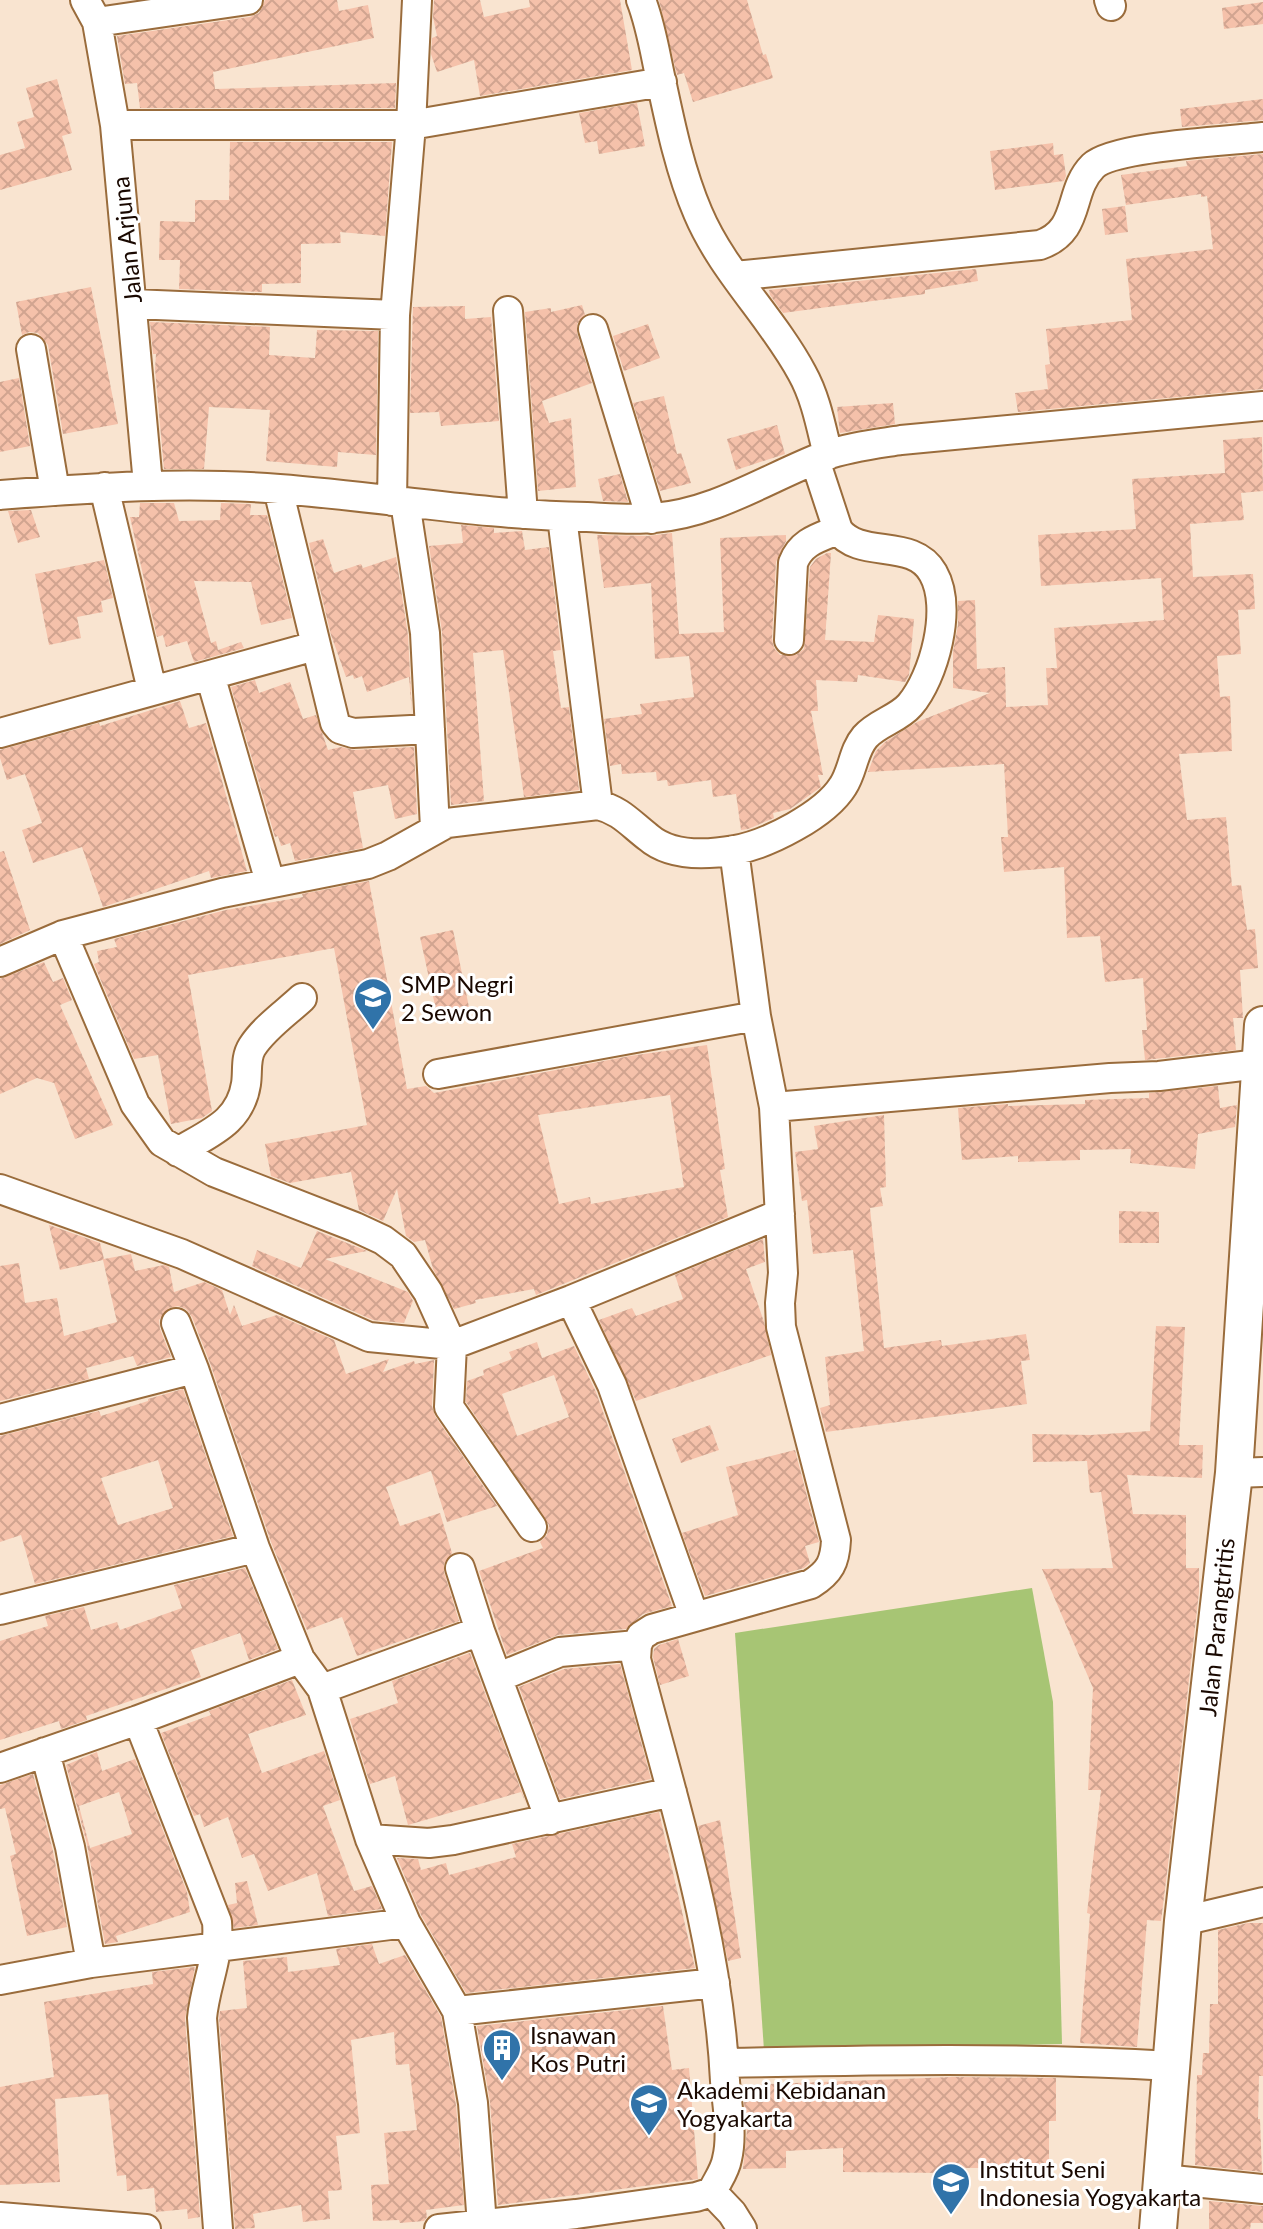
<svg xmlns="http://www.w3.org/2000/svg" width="1263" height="2229" viewBox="0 0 1263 2229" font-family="Lato,sans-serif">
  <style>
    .grass { fill: #a7c574 }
    .building { fill: url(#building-cross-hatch); fill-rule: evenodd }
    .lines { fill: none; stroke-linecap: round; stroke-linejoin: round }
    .minor-casing { stroke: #9a6c3c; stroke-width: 32 }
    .major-casing { stroke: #9a6c3c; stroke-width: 40 }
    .minor { stroke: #fff; stroke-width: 28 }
    .major { stroke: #fff; stroke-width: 36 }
    .labels { text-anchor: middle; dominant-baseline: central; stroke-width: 6; stroke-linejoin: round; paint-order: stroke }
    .street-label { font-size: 24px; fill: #190800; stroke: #fff }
    .poi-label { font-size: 24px; fill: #190800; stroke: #fff; text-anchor: start }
  </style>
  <defs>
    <pattern id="building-cross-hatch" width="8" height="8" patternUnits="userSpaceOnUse" patternTransform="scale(2)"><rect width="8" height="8" fill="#f5c1aa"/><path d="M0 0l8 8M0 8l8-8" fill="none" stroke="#d1a490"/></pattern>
  </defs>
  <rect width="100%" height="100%" fill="#f9e4d0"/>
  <path class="grass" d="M1032,1588L1053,1702L1062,2044L764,2050L735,1633Z"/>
  <path class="building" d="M265,0H337L339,11L368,5L374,38L213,72L215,89L396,83L395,108H140L137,83L125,84L117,36L250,17L259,13Z
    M434,0H480L484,17L530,7L529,0H620L632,70L480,96L474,60L437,72L431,54L432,38L437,36L433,17Z
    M659,0H747L763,55L766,54L773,78L693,102L684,73L677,75Z
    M1263,2V24L1224,29L1222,8Z
    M57,79L72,133L62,136L72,170L0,190V155L25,148L17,122L34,117L26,88Z
    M1263,99V120L1182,127L1180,109Z
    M637,103L645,146L599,154L597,141L585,143L579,113Z
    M230,142H392L385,236L340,232L341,243L301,244V283L262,284V292L179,289L180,260H159L160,221L195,222V200H229Z
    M1053,143L1054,155L1063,154L1066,176L1064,181L995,190L990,151Z
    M1263,154V389L1018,412L1015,393L1048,389L1045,365L1050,364L1046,329L1132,320L1126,259L1213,249L1207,196L1201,197V194L1126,205L1121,175L1187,166L1186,161Z
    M1125,206L1128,232L1105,235L1102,209Z
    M976,269L978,281L925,290V294L783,313L770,295L769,290Z
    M91,287L118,424L63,434L48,345L38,333L29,332L22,335L16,302Z
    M582,305L585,315L577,324V333L592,383L542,401L549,423L571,418L576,487L538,491L525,312L551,308V312Z
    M465,306V319L491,317L499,421L441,426L439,412L410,413L413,307Z
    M150,322L270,327L269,355L315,358L317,330L378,331L376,455L338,452L337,467L266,461L270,410L209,407L204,469H164L155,369L156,354H153Z
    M648,324L660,358L624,371L613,336Z
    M19,378L30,446L0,452V382Z
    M664,396L677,454L681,453L691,483L660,491L633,403Z
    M893,403L895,424L840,433L837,407Z
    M777,425L785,454L736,470L727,439Z
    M1262,437L1263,491L1241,493L1244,520L1190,524L1193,577L1253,574L1255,609L1238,610L1241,654L1217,656L1220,697L1230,696L1232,751L1179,754L1187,820L1226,817L1232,886L1241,885L1247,930L1255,929L1258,968L1240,970L1243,1018H1233L1236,1050L1145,1060L1142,1030H1147L1143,978L1105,982L1100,936L1067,938L1064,867L1004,872L1001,837H1008L1004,764L868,772L876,751L885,742L917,722L990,693L953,688V652L958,625V601L975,600L977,669L1005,667L1006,707L1048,705L1046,668H1057L1054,628L1164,620L1161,578L1041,586L1038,535L1136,529L1132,479L1225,473L1223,440Z
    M620,474L628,502L603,501L598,479Z
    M140,503H174L179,521L220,520L221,503L251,504L250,515H267L292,618L261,625L251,582L194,581L211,643L216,641L218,650L241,642L244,648L194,662L187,641L166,647L163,635L157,637L130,517H139Z
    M31,510L40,537L18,543L8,511Z
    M461,525L494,528V533L522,531L525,550L549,547L561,650L553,651L561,708L569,707L579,790L524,797L503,650L473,653L484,801L451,805L442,632L429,546L463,543Z
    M672,533L679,634L724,632L720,538L786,535V541L776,562L772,639L774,648L780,655H796L804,649L810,567L816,559L827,553H831L825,640L874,642L878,615L914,619L909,675L905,682L858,675L857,682L816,680L818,711H811L823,775H818L821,787L790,809L773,813L774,818L748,829L741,830L736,794L713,797L711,780L668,786L667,780L657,781L656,772L622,774L621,764L610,766L604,719L642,714L640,704L694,697L689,656L655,659L651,583L604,588L597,535L648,536Z
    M323,539L334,573L361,564L363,568L396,557L408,635L412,713L409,677L367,692L362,676L354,679L353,675L346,677L331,635L309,543Z
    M104,560L113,598L101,601L103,612L77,617L81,638L49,645L35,574Z
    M255,680L259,693L290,682L303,719L316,715L328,750L341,747L354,750L414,747L417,814L395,819L388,785L353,792L363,848L295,861L290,843L281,846L278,836L275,837L231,687Z
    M180,701L189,728L206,723L247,871L211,878L209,871L103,907L82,847L33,863L22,830L42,823L25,774L7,780L0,758V750L99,723L100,726Z
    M4,851L30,930L0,944V852Z
    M369,881L407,1089L426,1086L434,1093L630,1056L707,1045L725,1169L720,1170L728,1217L536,1295L534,1289L475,1300L476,1303L454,1309L433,1269L425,1240L414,1242L406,1236L397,1189L383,1221L359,1210L351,1172L290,1183L271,1176L265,1144L367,1125L334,948L188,975L212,1111L202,1118L171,1124L158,1055L134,1059L94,964L99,962L97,951L117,947L114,939L226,910L303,897L302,894ZM670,1095L684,1187L591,1204L590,1197L559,1204L538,1115Z
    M453,930L470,1012L438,1019L420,937Z
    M44,962L53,982L63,978L72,1000L60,1005L113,1125L75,1139L54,1083L37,1078L0,1094V979Z
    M1218,1086L1220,1108L1237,1105L1235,1127L1198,1134L1195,1169L1130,1163L1131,1149L1080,1150V1160L1018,1162V1156L962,1160L958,1108L1008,1104V1106L1085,1104V1100L1149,1098V1093Z
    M884,1115L886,1187L880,1188L883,1206L870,1208L884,1348L941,1340L942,1346L1026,1334L1030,1360L1021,1361L1027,1404L826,1432L820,1408L830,1405L825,1357L864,1351L853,1250L813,1254L807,1200L802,1201L795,1152L818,1149L814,1126Z
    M1119,1211L1159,1212V1243H1119Z
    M49,1225L100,1243L104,1259L131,1254L135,1271L164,1265L169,1267L174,1292L204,1282L222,1290L230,1315L234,1305L242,1326L277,1315L334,1340L346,1374L389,1359L383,1372L414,1361L415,1364L434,1360L432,1406L435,1416L497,1506L447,1522L431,1471L386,1487L400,1526L440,1513L452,1553L444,1564V1572L459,1621L357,1656L342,1617L307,1630L271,1542L210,1363L192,1317L186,1309L178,1306L169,1308L159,1320L160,1329L171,1357L137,1366L133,1356L86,1368L89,1379L0,1401V1266L19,1263L25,1303L57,1298L64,1336L117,1322L103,1260L60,1270Z
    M317,1231L367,1251L325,1259L408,1292L413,1301L404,1323L373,1320L252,1266L257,1250L301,1268Z
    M763,1239L765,1262L746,1269L764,1322L771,1355L636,1401L599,1320L632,1308L636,1316L683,1299L675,1275Z
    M1156,1326L1185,1327L1179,1445H1203L1202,1478L1127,1475L1133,1514L1186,1515V1568H1199V1592L1168,1865L1161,1921L1147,1920L1137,2047L1080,2043L1090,1914L1087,1913L1101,1790H1088L1093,1688L1042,1569L1113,1568L1101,1492L1090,1493L1087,1461L1033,1462L1032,1434L1091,1435L1150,1431Z
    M537,1342L542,1358L574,1346L596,1392L672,1606L643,1614L626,1629L558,1635L507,1655L479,1571L543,1548L540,1542L547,1535L549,1525L466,1402L467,1381L484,1375L483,1370L512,1359L509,1352ZM554,1375L569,1417L517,1436L502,1394Z
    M183,1389L233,1536L35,1584L21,1535L0,1542V1436L99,1411L101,1416L148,1401V1399ZM158,1460L173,1508L118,1525L101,1478Z
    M710,1425L719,1450L681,1463L672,1439Z
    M795,1450L819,1542L805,1546L810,1563L804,1568L705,1596L682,1533L738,1515L726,1467Z
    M245,1568L278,1649L249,1660L240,1633L191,1650L201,1677L86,1716L87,1720L61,1729L59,1721L0,1740V1641L48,1626L45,1616L84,1607L91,1630L117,1622L120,1630L182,1608L174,1585Z
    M678,1639L689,1676L660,1685L653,1657L654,1649L659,1645Z
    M470,1653L527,1806L521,1792L408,1825L395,1776L370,1784L350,1719L398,1703L392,1681Z
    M620,1664L651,1779L560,1799L519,1687L564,1669Z
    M292,1680L306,1715L248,1734L262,1773L324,1751L340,1800L323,1806L354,1891L372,1886L382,1909L328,1916L317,1873L268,1891L254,1854L242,1858L228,1817L204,1827L200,1814L194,1816L161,1733L211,1715L209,1711Z
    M97,1752L102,1771L135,1759L187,1892L190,1912L116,1936L118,1942L105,1944L87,1844L66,1765ZM119,1792L132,1834L90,1848L79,1806Z
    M33,1774L53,1851L67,1927L27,1936L10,1856L16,1854L5,1808L0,1809V1785Z
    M659,1812L695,1968L466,1993L421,1915L397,1858L418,1859L421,1870L446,1863L449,1875L516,1857L512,1844Z
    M720,1820L741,1958L728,1961L698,1826Z
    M247,1881L258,1925L234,1928L228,1905L237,1903L235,1883Z
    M1248,1923H1263V2076H1259L1258,2119H1260L1262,2172L1195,2165L1197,2075H1202L1203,2053H1209L1210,2004H1218V1930Z
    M372,1944L379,1964L405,1955L441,2017L456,2105L464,2205L426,2210L427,2217L424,2221L400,2223L399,2220L373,2221L371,2185L389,2184L384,2133L417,2130L409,2064L396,2065L394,2032L351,2040L360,2133L336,2136L342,2190L328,2191L330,2219L303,2222L301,2205L253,2214L255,2228L235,2229L219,2018L220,2011L247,2008L243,1961L287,1957L288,1972L340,1965L336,1949Z
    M195,1967L185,2019L200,2217L188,2219L187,2209L156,2212L154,2188L127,2191L126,2175L117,2176L108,2094L55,2099L60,2182L0,2185V2087L54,2077L44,2002L153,1984L152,1972Z
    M663,2006L672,2070L689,2068L698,2179L498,2205L490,2102L477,2026Z
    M953,2077L1056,2078V2121H1049V2168H945V2173L843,2172V2148L786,2151V2168L743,2169L747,2130L742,2085Z
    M1209,2201L1263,2206V2223H1251L1250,2229H1209Z"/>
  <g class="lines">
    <g class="minor-casing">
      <path id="minor" d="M85,0L97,22L115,125L148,484
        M641,0C650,23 654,47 659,71C669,118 679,169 698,213C723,272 772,317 802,373C816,398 821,427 828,455
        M1109,0L1111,6
        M97,22L248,0
        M115,125H411L662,82
        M735,276L1040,245C1082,230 1067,192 1093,166C1114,146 1229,141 1263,137
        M133,304L395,315
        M508,311L523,514
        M593,329L651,519
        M31,349L55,491
        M104,487L152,690
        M278,489L335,723L340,729L353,733L430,729
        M0,495C93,488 185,481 279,489C382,497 484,515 587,517C609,518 632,520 654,518C716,513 767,478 824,456C849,447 876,444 901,440L1263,406
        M392,501L395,315L411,125L417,0
        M405,502L425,633L435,828
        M562,517L598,805
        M789,640L793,563C801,542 818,538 838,530
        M210,675L270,882
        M0,733L315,646
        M63,935L135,1104L162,1142L214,1172L355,1227L383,1240L403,1255L428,1292L452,1345L449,1407L532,1527
        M0,962L63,935L222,893L368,864L388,856L447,823L598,805C620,810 631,824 648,837C671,857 707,855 735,850C768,844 825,815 843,786C853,771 853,751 865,737C877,723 898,719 910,705C934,677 953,608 933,573C913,537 860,560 838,530L815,460
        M438,1074L756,1016
        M774,1107L1110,1078L1159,1076L1259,1064
        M178,1152C209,1133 240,1123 246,1084C248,1071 245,1058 252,1047C264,1028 286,1013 302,998
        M0,1189L182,1254L369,1337L452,1345L571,1300L780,1214
        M571,1300L612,1385L694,1616
        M176,1323L194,1369L255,1548L300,1659L322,1689L370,1839L406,1923L457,2011L473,2103L482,2225
        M0,1419L194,1369
        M1234,1473L1263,1472
        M460,1568L480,1631L550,1820
        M0,1610L255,1548
        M637,1645L636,1659C672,1798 718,1936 725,2081C727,2105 733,2135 727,2159C725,2171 717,2181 712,2192L732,2213L742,2229
        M499,1677L560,1652L637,1645L641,1636L652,1629L811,1584C830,1572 835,1562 836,1540L781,1327L780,1303L783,1273L774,1107L756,1016L734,850
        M322,1689L480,1631
        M138,1720L217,1922C220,1956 205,1985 202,2018L218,2229
        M45,1752L70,1847L91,1963
        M0,1768L138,1720L300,1659
        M370,1839L429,1843L453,1840L672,1792
        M1183,1921L1263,1902
        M0,1980L91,1963L406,1923
        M457,2011L715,1983
        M724,2063C873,2060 1022,2057 1171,2066
        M1163,2179L1263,2189
        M0,2217L146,2229
        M439,2229L576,2214L696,2197L712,2192"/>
    </g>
    <g class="major-casing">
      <path id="major" d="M1158,2229L1183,1921L1234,1473L1263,1025"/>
    </g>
    <use href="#minor" class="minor"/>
    <use href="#major" class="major"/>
  </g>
  <defs>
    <g id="school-pin" transform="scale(2)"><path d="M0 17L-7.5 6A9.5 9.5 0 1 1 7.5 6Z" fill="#3073a9" stroke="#fff"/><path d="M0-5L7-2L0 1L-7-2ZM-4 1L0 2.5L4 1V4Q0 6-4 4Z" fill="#fff"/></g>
    <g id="building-pin" transform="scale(2)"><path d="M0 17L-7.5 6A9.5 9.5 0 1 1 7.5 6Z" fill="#3073a9" stroke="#fff"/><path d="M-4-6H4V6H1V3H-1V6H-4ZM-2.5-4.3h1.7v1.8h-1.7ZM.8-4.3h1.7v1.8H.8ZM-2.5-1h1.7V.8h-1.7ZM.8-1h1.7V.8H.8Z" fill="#fff"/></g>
    <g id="university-pin" transform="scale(2)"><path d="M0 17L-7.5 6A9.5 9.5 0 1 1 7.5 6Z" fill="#3073a9" stroke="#fff"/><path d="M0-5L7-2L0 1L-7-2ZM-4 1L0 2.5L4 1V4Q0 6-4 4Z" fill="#fff"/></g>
  </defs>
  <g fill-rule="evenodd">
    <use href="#school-pin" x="373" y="997"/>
    <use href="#building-pin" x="502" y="2048"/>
    <use href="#university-pin" x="649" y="2103"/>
    <use href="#university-pin" x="951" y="2182"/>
  </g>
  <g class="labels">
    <g class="street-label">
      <text transform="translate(126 240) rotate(-96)">Jalan Arjuna</text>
      <text transform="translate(1216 1627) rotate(-84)">Jalan Parangtritis</text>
    </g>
    <g class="poi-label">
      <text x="401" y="983">SMP Negri<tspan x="401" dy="28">2 Sewon</tspan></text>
      <text x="530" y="2034">Isnawan<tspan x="530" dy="28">Kos Putri</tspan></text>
      <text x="677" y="2089">Akademi Kebidanan<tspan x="677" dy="28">Yogyakarta</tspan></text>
      <text x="979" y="2168">Institut Seni<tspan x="979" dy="28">Indonesia Yogyakarta</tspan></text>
    </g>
  </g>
</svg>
